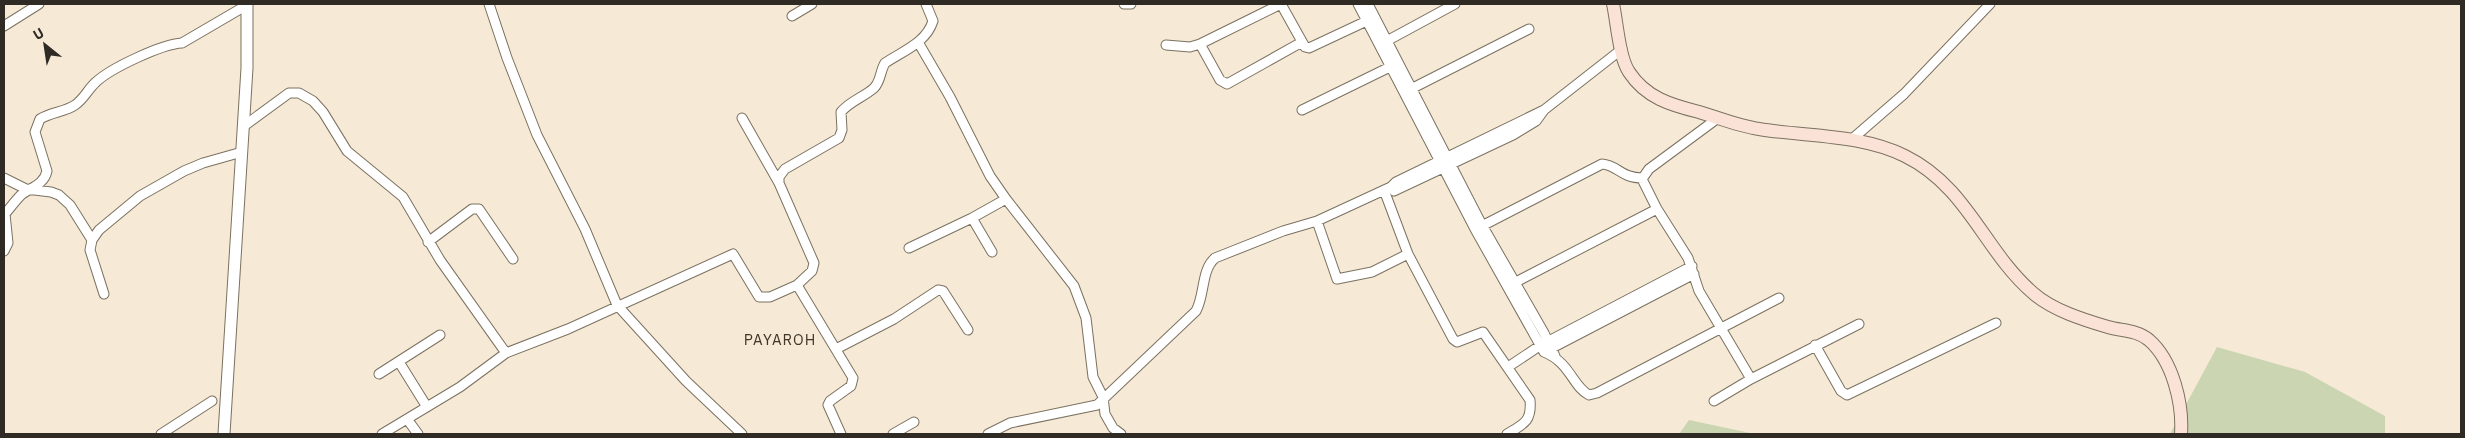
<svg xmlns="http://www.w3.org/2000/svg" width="2465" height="438" viewBox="0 0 2465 438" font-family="'IBM Plex Sans',sans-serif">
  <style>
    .green { fill: #cbd5b2 }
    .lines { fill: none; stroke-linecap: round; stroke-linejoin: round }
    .minor-casing { stroke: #7b7160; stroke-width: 11 }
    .tertiary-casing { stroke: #7b7160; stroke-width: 13 }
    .secondary-casing { stroke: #7b7160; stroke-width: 14 }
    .minor { stroke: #fff; stroke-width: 9 }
    .tertiary { stroke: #fff; stroke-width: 11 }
    .secondary { stroke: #fbe2d6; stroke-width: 12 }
    .labels { text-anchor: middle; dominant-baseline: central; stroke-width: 4; stroke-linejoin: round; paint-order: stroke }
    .quarter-label { font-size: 15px; letter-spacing: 1px; fill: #403728; stroke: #f6ead7 }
  </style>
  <rect width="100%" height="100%" fill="#f6ead7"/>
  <path class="green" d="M2217,347L2305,372L2385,416V434H2170Z
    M1689,420L1755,434H1679Z"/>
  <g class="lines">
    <g class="minor-casing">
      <path id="minor" d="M489,4L507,58L537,135L585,229L617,305L686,381L742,434
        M1124,4H1131
        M1281,4L1305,47L1309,48L1373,18
        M1358,4L1475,229L1544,352C1571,363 1572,386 1589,395L1597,393L1779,298
        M1368,4L1482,225L1544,333L1555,356
        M792,16L812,4
        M4,26L39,4
        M918,42L950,97L990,176L1006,199
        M1383,43L1455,4
        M1200,44L1220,80L1227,84L1302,42
        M1166,45L1190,47L1200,44L1281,4
        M1407,91L1529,29
        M1302,110L1396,64
        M1544,110L1536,121L1513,135L1394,191L1395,185L1392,186L1396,182L1544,110L1622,49
        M742,118L779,183
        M1718,118L1649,169L1642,179L1657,209L1688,258L1699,291L1751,379L1859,324
        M244,126L289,93H299L313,101L323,112L347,151L403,197L440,260L506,353L460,387L382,434
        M1851,140L1904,94L1990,4
        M4,178L26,189L51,192L59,195L70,205L92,240
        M1384,190L1408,254L1453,339L1457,342L1483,332L1530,400C1532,421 1524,424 1507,434
        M1317,221L1337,279L1372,272L1408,254
        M1478,228L1602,164C1618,165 1620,178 1643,178
        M428,242L472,209H479L513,259
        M909,248L972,218
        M4,251L8,243L5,214C10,208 15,201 21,195C31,187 44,185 47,171L35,132L40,119C51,112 65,112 75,105C84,99 88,89 96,82C111,68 162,44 182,43L247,5
        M992,252L972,218L1006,199L1074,286L1086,318L1093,377L1103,397L1105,414L1113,428L1121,434
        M1510,285L1657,209
        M104,294L90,250L92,240L99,230L140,196L184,171L203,163L242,152
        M1815,345L1841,391L1847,395L1996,323
        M836,349L894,319L938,290L943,291L968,330
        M1548,350L1694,274
        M506,353L568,329L733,254L759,297H770L797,285
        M399,362L427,407
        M1508,367L1541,345L1692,266
        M379,374L440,335
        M1714,401L1751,379
        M407,419L418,434
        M161,434L212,401
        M841,434L828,405L830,401L851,386L853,378L797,285L812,271L814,263L779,183V177L785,169L839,138L842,130L841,112C850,101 864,97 874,88C881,81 880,71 885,63C903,51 926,43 933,21L926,4
        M893,434L914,422
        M988,434L1010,423L1097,405L1196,311C1205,295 1201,270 1215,258L1283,231L1317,221L1395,185"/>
    </g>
    <g class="tertiary-casing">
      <path id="tertiary" d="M224,434L247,68V4"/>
    </g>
    <g class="secondary-casing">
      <path id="secondary" d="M1613,4C1617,22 1619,57 1629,72C1646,98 1671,105 1699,112C1719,118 1739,126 1759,129C1808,137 1861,134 1905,156C1968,187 1984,251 2033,293C2052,310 2084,320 2108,327C2122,331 2137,330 2149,340C2173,361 2183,404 2181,434"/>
    </g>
    <use href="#minor" class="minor"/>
    <use href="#tertiary" class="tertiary"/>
    <use href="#secondary" class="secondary"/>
  </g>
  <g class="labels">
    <g class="quarter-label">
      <text x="780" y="339">PAYAROH</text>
    </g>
  </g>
  <rect width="2465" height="438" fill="none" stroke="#2f2a23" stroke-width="10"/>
  <g transform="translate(45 45) rotate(330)" stroke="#f6ead7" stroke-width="4" paint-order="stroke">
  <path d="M0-4L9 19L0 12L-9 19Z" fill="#2f2a23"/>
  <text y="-8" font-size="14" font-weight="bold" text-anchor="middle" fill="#2f2a23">U</text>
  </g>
</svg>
